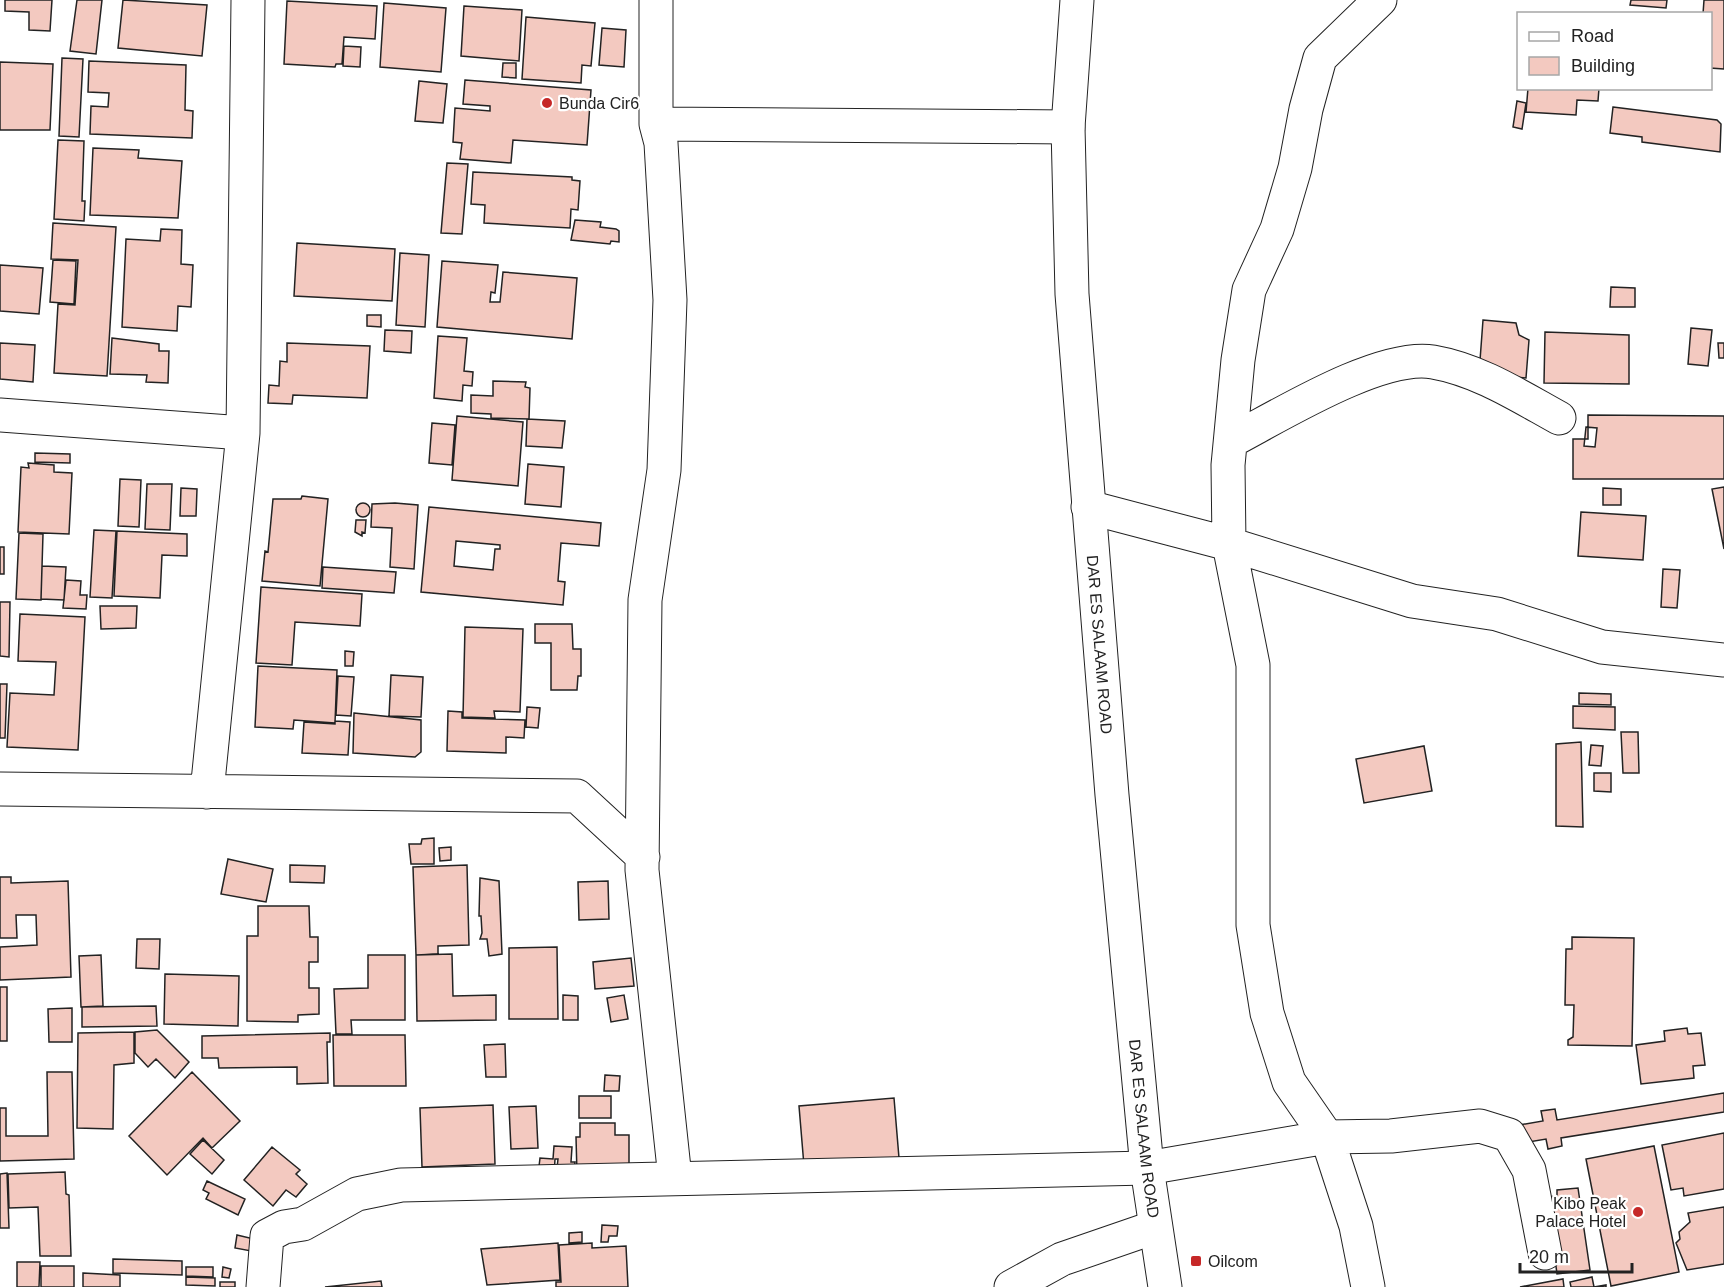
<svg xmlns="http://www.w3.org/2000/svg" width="1724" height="1287" viewBox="0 0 1724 1287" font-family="Arial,sans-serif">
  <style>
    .building { fill: #f3c9c0; stroke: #222; stroke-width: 1.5; fill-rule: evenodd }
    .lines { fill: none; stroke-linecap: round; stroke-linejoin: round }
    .minor-casing { stroke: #222; stroke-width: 35 }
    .highway-casing { stroke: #222; stroke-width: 35 }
    .minor { stroke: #fff; stroke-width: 33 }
    .highway { stroke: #fff; stroke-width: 33 }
    .poi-dot { fill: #c62828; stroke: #fff; stroke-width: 2 }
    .labels { text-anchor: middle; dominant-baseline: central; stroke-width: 4.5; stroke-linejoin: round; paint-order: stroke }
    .poi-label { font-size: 16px; fill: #222; stroke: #fff; text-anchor: start }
    .street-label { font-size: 16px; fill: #222; stroke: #fff }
  </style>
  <rect width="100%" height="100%" fill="#fff"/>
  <path class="building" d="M5,0H52L50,31L29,30V12L5,11Z
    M77,0H102L96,54L70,51Z
    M123,0L207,5L202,56L118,48Z
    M1631,0H1667L1666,8L1630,5Z
    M1704,0H1724V69L1710,68V14H1703Z
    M287,1L377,6L375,39L344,37L342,64H336L335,67L284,64Z
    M384,3L446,8L441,72L380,67Z
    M464,6L522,10L519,61L461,56Z
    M526,17L595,23L591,66L582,65L581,83L522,79Z
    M602,28L626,30L624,67L599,65Z
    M344,46L361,47L360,67L343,66Z
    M62,58L83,59L79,137L59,136Z
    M89,61L186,65L185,110L193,111L192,138L90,134L91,106L108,107L109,93L88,92Z
    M0,62L53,64L50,130H0Z
    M503,63H516V78L502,77Z
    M465,80L591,90L587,145L513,140L511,163L460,159L462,143L453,142L455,108L490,111V106L463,104Z
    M419,81L447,84L443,123L415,121Z
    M1528,88H1599L1598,101L1577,100L1576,115L1526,112Z
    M1517,101L1526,103L1522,129L1513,127Z
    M1613,107L1717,120L1721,124L1720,152L1642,142V137L1610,133Z
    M58,140L84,141L82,201H85L84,221L54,219Z
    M93,148L139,150L138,158L182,161L178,218L90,215Z
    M447,163L468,164L462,234L441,233Z
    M473,172L572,177V180L580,181L578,210L571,209L570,228L484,223L485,205L471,204Z
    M575,220L601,222L600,227L616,229L619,231V242L611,241L610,244L571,240Z
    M53,223L116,227L107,376L54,373L58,304L75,305L78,260L51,259Z
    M161,229L182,230L181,264L193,265L191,307L178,306L177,331L122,327L126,239L160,241Z
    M297,243L395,249L392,301L294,296Z
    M400,253L429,255L425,327L396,325Z
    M53,260L76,261L74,304L50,302Z
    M442,261L498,265L495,293L491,292L490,302H500L503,272L577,278L572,339L437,327Z
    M0,265L43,268L39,314L0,311Z
    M1611,287L1635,288V307H1610Z
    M367,315H381V327L367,326Z
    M1483,320L1516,323L1519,335L1529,340L1526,378L1479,374Z
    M1691,328L1712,330L1708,366L1688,364Z
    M385,330L412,331L411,353L384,351Z
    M1545,332L1629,335V384L1544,383Z
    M438,336L467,338L464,371L473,372L472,386L463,385L462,401L434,398Z
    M112,338L159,344V351H169L168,383L146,382L147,375L110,374Z
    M0,343L35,345L33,382L0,379Z
    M287,343L370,346L367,398L293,395L292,404L268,403L269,385L279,386L280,361L287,362Z
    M1718,343H1724V358H1719Z
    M493,381L526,382L525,387L530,388L529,419L491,418V414L471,413V395L493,396Z
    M1588,415L1724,416V479H1573V439H1588Z
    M457,416L523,422L518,486L452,480Z
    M527,419L565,421L562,448L526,446Z
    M432,423L455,425L452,465L429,463Z
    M1586,427L1597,428L1595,447L1584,446Z
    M35,453L70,454V463L35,462Z
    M28,463L54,465V472L72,473L69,534L18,532L21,467L29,468Z
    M528,464L564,467L561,507L525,504Z
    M120,479L141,480L139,527L118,526Z
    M147,484H172L170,530L145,529Z
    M1724,487V549L1712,489Z
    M181,488L197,489L196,516H180Z
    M1603,488L1621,489V505H1603Z
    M302,496L328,499L320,586L262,581L265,551L268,552L273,499H301Z
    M356 510a7 7 0 1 1 14 0a7 7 0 1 1-14 0Z
    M395,503L418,505L414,569L390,567L392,528L371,527L372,504Z
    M429,507L601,523L599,546L561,543L558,581L565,582L563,605L421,592ZM456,541L500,545V549H495L493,570L454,566Z
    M1581,512L1646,516L1643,560L1578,556Z
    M356,520H366L365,533L362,532V536L355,532Z
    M94,530L116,531L112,598L90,597Z
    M117,531L187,534V556L162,555L160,598L114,596Z
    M19,533L43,534L41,600L16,599Z
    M0,547H4V574H0Z
    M42,566L66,567L64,600L41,599Z
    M323,567L396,572L394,593L322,588Z
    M1663,569L1680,570L1677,608L1661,607Z
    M66,580L81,581L80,595H87L86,609L63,608Z
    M261,587L362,594L360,626L295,622L292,665L256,663Z
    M0,602H10L9,657L0,656Z
    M100,606H137L136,628L101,629Z
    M20,614L85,617L78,750L7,747L10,693L54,695L56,662L18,661Z
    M535,624H572L573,649H581V676H578L577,690H551V643H535Z
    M465,627L523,629L520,712L494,711L495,718L463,717Z
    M345,651L354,652L353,666H345Z
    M258,666L337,670L335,723L294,720L293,729L255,727Z
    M391,675L423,677L421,717L389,716Z
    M338,676L354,677L351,716L336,715Z
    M0,684H7L5,738H0Z
    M1579,693L1611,694V705L1579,704Z
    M1573,706L1615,707V730L1573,728Z
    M527,707L540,708L538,728L526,727Z
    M448,711L462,712V718L525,720L524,738L506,737V753L447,751Z
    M354,713L421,720V752L415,757L353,753Z
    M335,721L350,722L348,755L302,753L304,722L335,724Z
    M1621,732H1638L1639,773H1623Z
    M1581,742L1583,827L1556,826V744Z
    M1591,745L1603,746L1601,766L1589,765Z
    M1424,746L1432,791L1364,803L1356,759Z
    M1594,773H1611V792L1594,791Z
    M434,838V864H411L409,844H421L422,839Z
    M451,847V860L440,861L439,848Z
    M228,859L273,869L266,902L221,894Z
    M290,865L325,866L324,883L290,882Z
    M467,865L469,945L438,946V954L416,955L413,867Z
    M0,877H11V883L68,881L71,977L0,980V947L37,945L36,915H16L17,938H0Z
    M480,878L499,881L502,954L489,956L487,939H480L482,933L481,916H479Z
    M608,881L609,919L579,920L578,882Z
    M258,906H309L310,937H318V962H309V988H319V1014L298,1015V1022L247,1021V936H258Z
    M1572,937L1634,938L1632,1046L1568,1045V1040L1573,1037L1574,1005H1565L1566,949H1572Z
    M137,939H160L159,969L136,968Z
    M557,947L558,1019H509V948Z
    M452,954L453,996L496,995V1020L417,1021L416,955Z
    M101,955L103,1006L81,1007L79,956Z
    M368,955H405V1020H351L352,1034H336L334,989L368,988Z
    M631,958L634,986L595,989L593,962Z
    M165,974L239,976L238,1026L164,1024Z
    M0,987H7V1041H0Z
    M563,995L578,996V1020H563Z
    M624,995L628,1019L611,1022L607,998Z
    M156,1006L157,1026L82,1027V1007Z
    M72,1008V1042H49L48,1009Z
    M1687,1028L1688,1034L1701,1033L1705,1065L1693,1066L1694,1078L1641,1084L1636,1045L1665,1041L1664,1031Z
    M157,1030L189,1062L175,1078L156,1059L148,1067L135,1053V1032Z
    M134,1032V1063L114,1065L113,1129L77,1128L78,1033Z
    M330,1033V1042H327L328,1083L297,1084V1067L219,1068L218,1058H202V1036Z
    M333,1035H405L406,1086H334Z
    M505,1044L506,1077H486L484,1045Z
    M47,1072H72L74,1159L0,1161V1108H6V1136H48Z
    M192,1072L240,1121L212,1148L203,1138L167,1175L129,1136Z
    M605,1075L620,1076L619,1091H604Z
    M1724,1093V1112L1561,1138L1562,1146L1548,1149L1546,1139L1522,1143L1519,1125L1543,1121L1541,1111L1555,1109L1557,1120Z
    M579,1096H611V1118H579Z
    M894,1098L899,1158L804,1166L799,1106Z
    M493,1105L495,1164L422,1167L420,1108Z
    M536,1106L538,1148L511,1149L509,1107Z
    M580,1123H615V1135H629V1173L577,1174L576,1137H580Z
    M1724,1133V1189L1684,1196L1683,1188L1671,1190L1662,1145Z
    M203,1140L224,1160L212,1174L190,1154Z
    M554,1146L572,1147L571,1162H575L574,1170L556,1177L558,1159H555L554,1177L538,1175L540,1158L553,1159Z
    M1654,1146L1679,1272L1611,1286L1586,1159Z
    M272,1147L300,1170L296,1174L307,1184L296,1197L286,1190L273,1206L244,1180Z
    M65,1172L66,1194L69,1195L71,1256H40L38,1207L9,1208L8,1174Z
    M7,1173L9,1228H0V1174Z
    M207,1181L245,1199L238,1215L206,1199L209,1193L203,1190Z
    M1578,1188L1590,1270L1557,1274L1547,1197L1557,1196V1190Z
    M1724,1207V1264L1687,1270L1676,1243L1680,1239L1679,1232L1690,1222L1688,1213Z
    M602,1225L618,1226L617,1236H609L608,1242H601Z
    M582,1232V1242L569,1243V1233Z
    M237,1235L254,1239L251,1251L235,1248Z
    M558,1243L560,1280L487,1285L481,1249Z
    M592,1243V1248L626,1246L628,1287H556V1282H561L559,1245Z
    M113,1259L182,1261V1275L113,1273Z
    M17,1262H40L39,1287H17Z
    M41,1266H74V1287H41Z
    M186,1267H213V1277L186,1276Z
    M223,1267L231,1269L229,1278L222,1277Z
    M83,1273L120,1275V1287H83Z
    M186,1277L215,1278V1286L186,1285Z
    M1592,1277L1594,1287L1606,1285V1287H1571L1570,1282Z
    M1563,1279L1564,1287H1520Z
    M381,1281L382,1287H325Z
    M220,1282H235V1287H220Z"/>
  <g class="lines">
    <g class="minor-casing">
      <path id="minor" d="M656,0V124L661,143L670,300L664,470L645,600L642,870L675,1178
        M656,124L1068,127
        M0,415L243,433
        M1231,441C1279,416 1380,353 1433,362C1479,370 1519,396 1559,418
        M1088,507L1229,544L1412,601L1497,614L1602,647L1724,660
        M0,789L577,796L643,857
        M207,792L243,433L248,0
        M263,1287L267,1236L284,1227L303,1224L357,1194L401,1185L1147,1168L1327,1137L1391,1136L1480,1126L1509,1135L1529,1170L1545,1253
        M1011,1287L1062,1259L1155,1227
        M1368,1287L1356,1226L1327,1137L1289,1082L1267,1013L1253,925V665L1229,544L1228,465L1238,360L1249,290L1277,229L1295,168L1306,109L1320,58L1380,0"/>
    </g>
    <g class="highway-casing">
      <g id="highway">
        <path id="s1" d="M1077,0L1068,127L1072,294L1112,795L1147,1168L1165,1287"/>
      </g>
    </g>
    <use href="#minor" class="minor"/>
    <use href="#highway" class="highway"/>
  </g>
  <g class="poi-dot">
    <circle cx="547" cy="103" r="6"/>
    <circle cx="1638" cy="1212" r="6"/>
    <rect x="1190" y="1255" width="12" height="12" rx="3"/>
  </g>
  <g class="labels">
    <g class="poi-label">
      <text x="559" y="103">Bunda Cir6</text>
      <text x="1626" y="1203" text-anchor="end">Kibo Peak<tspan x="1626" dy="18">Palace Hotel</tspan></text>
      <text x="1208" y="1261">Oilcom</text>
    </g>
    <g class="street-label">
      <text stroke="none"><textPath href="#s1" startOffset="646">DAR ES SALAAM ROAD</textPath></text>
      <text stroke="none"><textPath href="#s1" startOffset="1132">DAR ES SALAAM ROAD</textPath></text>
    </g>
  </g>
  <rect x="1517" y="12" width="195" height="78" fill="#ffffff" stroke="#a7a7a7" stroke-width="1.5"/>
  <rect x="1529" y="32" width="30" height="9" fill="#ffffff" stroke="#a7a7a7" stroke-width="1.5"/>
  <text x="1571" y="42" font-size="18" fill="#222222">Road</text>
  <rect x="1529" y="57" width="30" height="18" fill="#f3c9c0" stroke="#a7a7a7" stroke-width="1.5"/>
  <text x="1571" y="72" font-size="18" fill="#222222">Building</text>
  <path d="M1520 1263v9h112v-9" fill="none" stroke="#222222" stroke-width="3"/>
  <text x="1529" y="1263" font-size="18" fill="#222222" stroke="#ffffff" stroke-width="4.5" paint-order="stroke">20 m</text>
</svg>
